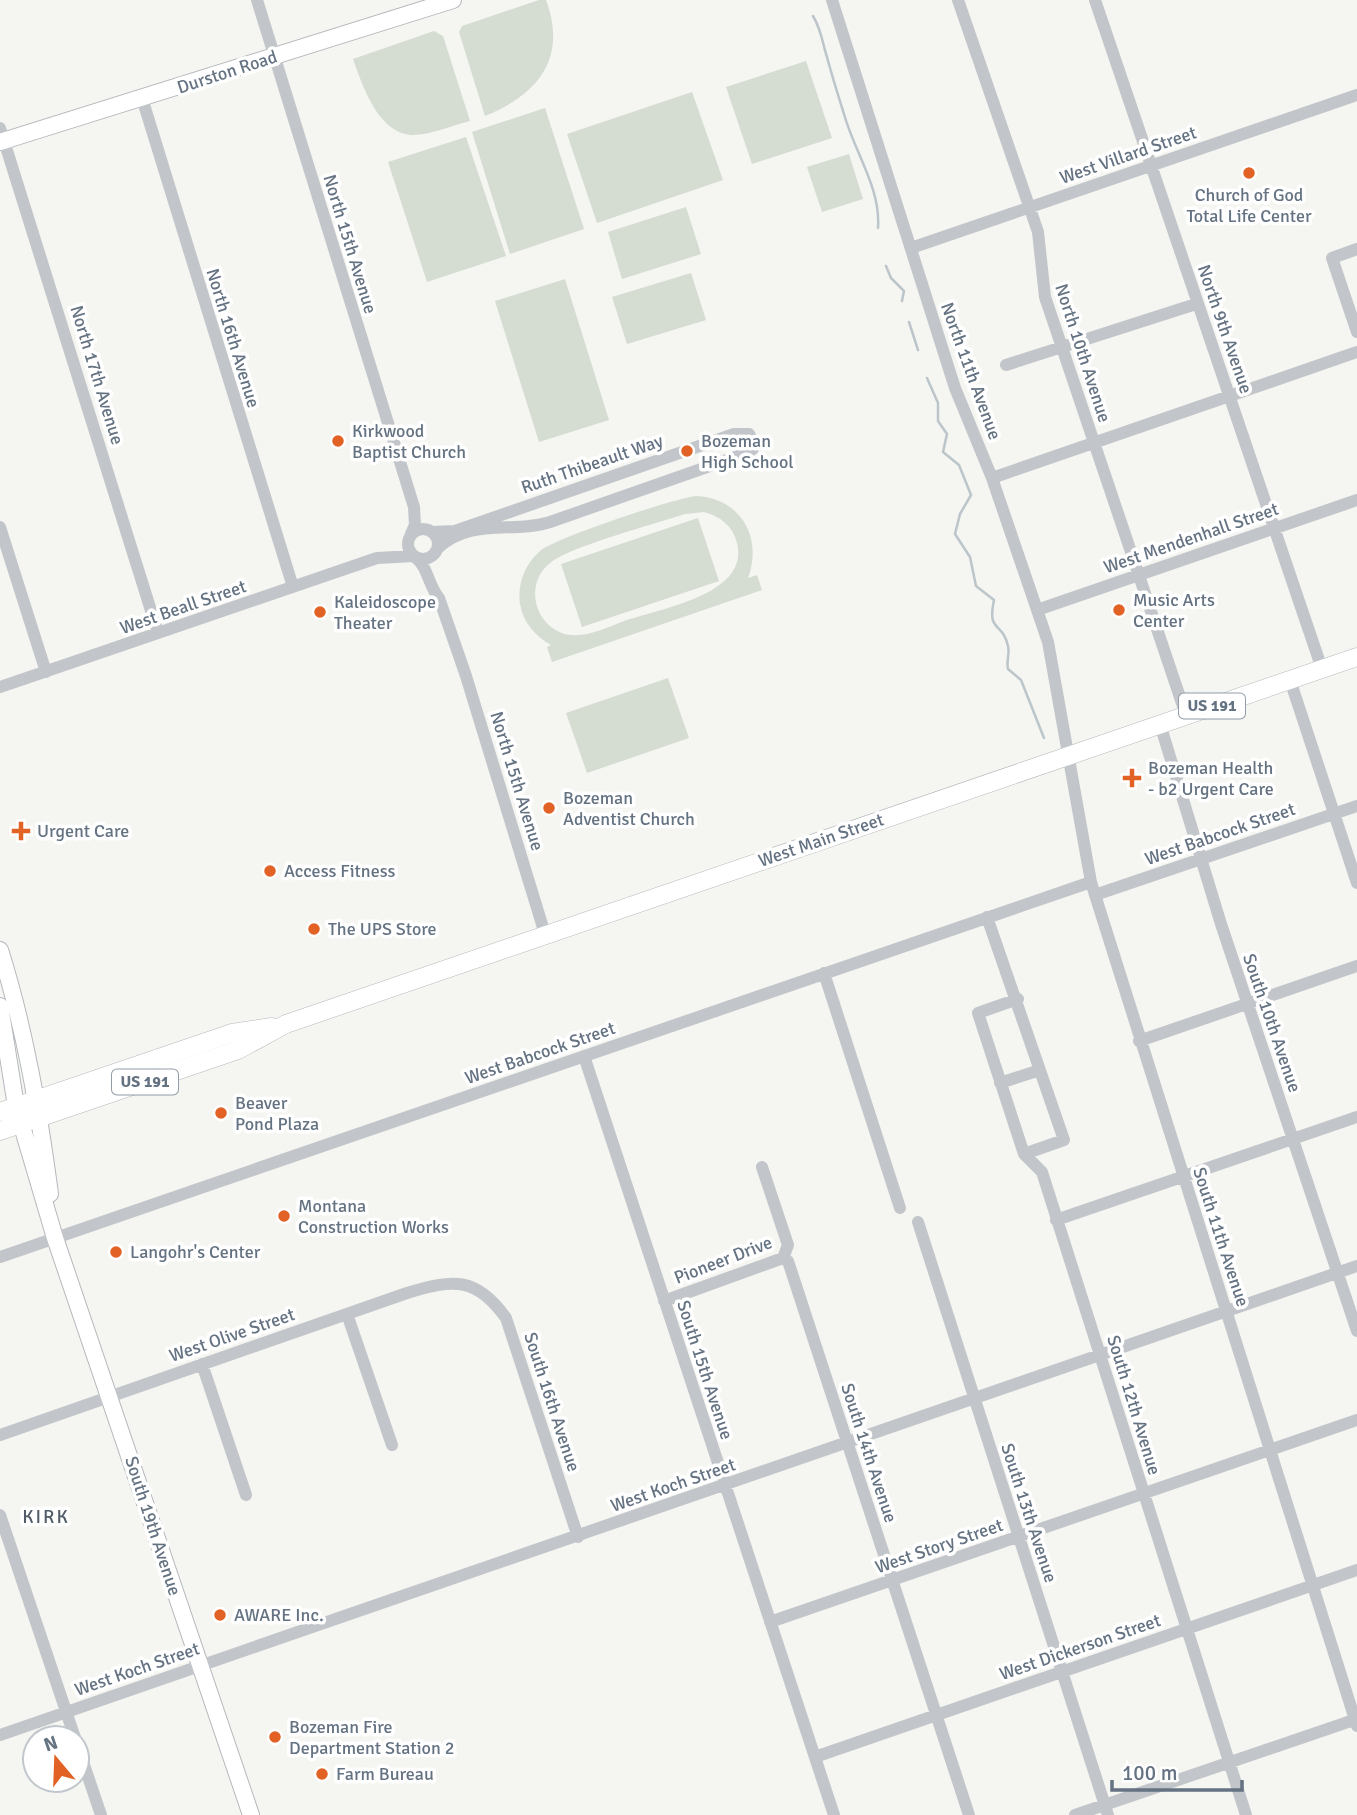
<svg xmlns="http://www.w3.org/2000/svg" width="1357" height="1815" viewBox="0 0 1357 1815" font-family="Signika,sans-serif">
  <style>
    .green { fill: #d5dcd2; fill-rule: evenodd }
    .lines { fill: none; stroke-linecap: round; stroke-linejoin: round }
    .stream { stroke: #bbc5ca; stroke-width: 2.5 }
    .major-casing { stroke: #b5b9bd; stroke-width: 18 }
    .highway-casing { stroke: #b5b8bb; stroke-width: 19 }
    .minor { stroke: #c2c5c9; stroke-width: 12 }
    .major { stroke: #fff; stroke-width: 16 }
    .highway { stroke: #fff; stroke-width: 18 }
    .poi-dot { fill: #e26124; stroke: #fff; stroke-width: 2.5 }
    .labels { text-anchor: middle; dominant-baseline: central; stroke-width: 7; stroke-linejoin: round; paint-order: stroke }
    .shield { fill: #fff; stroke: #929ca8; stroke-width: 2 }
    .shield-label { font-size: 16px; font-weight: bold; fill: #647282 }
    .street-label { font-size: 18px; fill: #647282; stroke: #fff }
    .poi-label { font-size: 18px; fill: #647282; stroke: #fff; text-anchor: start }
    .neighbourhood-label { font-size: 19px; letter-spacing: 2px; fill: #525c67; stroke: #fff }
  </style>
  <rect width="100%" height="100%" fill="#f5f5f1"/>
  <path class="green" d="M539,0H546C568,59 537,95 485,116L459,32L462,26Z
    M434,31L443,36L470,121C453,125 428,136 411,135C377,132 362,84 353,59Z
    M806,61L832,138L752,164L726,87Z
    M692,92L723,180L597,223L567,134Z
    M545,108L584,229L510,254L472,132Z
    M466,137L506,256L427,282L388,162Z
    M849,154L863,199L822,212L807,167Z
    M686,207L701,254L622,279L608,232Z
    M691,273L706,320L627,344L612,297Z
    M565,279L609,420L539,442L495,301Z
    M696,496C741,498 763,538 748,578L757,575L762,590L552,662L547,647L551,645C535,636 523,622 520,604C517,584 525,564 540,551C557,537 673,499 696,496ZM704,512C720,516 733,526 737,543C750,594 662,608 627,620C610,626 589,637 571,635C536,631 522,585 550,563C571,546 655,524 685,514Z
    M698,518L719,581L582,627L561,564Z
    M668,678L689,738L587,773L566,713Z"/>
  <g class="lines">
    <path class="stream" d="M813,16C822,31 822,42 827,57C832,76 838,95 844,114C854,151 881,188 878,228
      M886,266L891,278L904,291L902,301
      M909,322L918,350
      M927,378L938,403V421L947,434L943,452L959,465L971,495L960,514L955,534L970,557L976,586L994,600C987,634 1002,620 1008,646C1010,654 1006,661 1008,669L1021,680L1044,738"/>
    <g class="major-casing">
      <path id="major" d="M0,142L453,0
        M0,950C25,1029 39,1111 50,1194
        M0,1006L16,1106L55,1238L251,1815"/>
    </g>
    <g class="highway-casing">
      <path id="highway" d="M0,1112L232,1033L272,1027
        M0,1131L238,1050L286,1024L1357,657"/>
    </g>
    <path class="minor" d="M257,0L414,507L415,525L411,534
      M832,0L955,388L992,478L1048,642L1091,882L1357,1726
      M958,0L1038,232L1045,297L1186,715
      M1095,0L1322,669
      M142,98L293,587
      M0,128L158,633
      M911,248L1357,95
      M1357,249L1332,258L1357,332
      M1006,365L1196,304
      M992,478L1357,352
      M0,527L46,672
      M408 544a15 15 0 1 1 30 0a15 15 0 1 1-30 0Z
      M433,532L455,531L734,434H749L753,441V449L747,453L550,522C513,534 470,517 437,549
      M415,557C429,568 428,586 439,598L466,676L545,934
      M1037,610L1357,500
      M1290,680L1357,883
      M0,687L377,558L414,556
      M1160,724L1221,924L1357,1331
      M1095,895L1357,806
      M987,917L1064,1140L1024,1154
      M824,973L900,1208
      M1018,999L978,1013L1024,1154L1042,1172L1246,1815
      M1139,1041L1357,966
      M584,1056L834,1815
      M1000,1083L1040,1070
      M1056,1220L1357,1117
      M918,1222L1108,1815
      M0,1257L1091,882
      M788,1261L969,1815
      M664,1301L783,1258L788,1245L762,1167
      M347,1314L392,1445
      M202,1364L246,1495
      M0,1435L407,1293C453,1279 476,1276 506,1318L578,1537
      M0,1515L75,1738
      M770,1622L1357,1420
      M0,1735L1357,1266
      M77,1744L101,1815
      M815,1757L1357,1570
      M1075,1815L1357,1719"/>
    <use href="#major" class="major"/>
    <use href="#highway" class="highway"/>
  </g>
  <g class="poi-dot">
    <circle cx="1249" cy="173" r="7"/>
    <circle cx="338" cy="441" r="7"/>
    <circle cx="687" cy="451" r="7"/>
    <circle cx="1119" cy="610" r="7"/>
    <circle cx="320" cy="612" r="7"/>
    <path d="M1128.5 767.5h7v7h7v7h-7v7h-7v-7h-7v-7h7z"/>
    <circle cx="549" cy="808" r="7"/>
    <path d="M17.5 820.5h7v7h7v7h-7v7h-7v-7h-7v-7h7z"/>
    <circle cx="270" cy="871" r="7"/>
    <circle cx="314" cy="929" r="7"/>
    <circle cx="221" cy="1113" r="7"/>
    <circle cx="284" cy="1216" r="7"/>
    <circle cx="116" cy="1252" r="7"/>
    <circle cx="220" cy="1615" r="7"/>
    <circle cx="275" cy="1737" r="7"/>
    <circle cx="322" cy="1774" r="7"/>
  </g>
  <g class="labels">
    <g class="shield">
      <rect x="1179" y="693.5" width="66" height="25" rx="5"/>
      <rect x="112" y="1069.5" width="66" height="25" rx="5"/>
    </g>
    <g class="shield-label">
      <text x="1212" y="706">US 191</text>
      <text x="145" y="1082">US 191</text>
    </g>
    <g class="street-label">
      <text transform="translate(227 72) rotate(-18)">Durston Road</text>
      <text transform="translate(1128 155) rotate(-19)">West Villard Street</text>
      <text transform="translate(350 244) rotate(73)">North 15th Avenue</text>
      <text transform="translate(1225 329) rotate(71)">North 9th Avenue</text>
      <text transform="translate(233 338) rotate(73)">North 16th Avenue</text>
      <text transform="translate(1083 353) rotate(72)">North 10th Avenue</text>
      <text transform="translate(971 371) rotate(70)">North 11th Avenue</text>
      <text transform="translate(97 375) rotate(73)">North 17th Avenue</text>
      <text transform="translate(592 464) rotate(-19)">Ruth Thibeault Way</text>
      <text transform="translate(1191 538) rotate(-19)">West Mendenhall Street</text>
      <text transform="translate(183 607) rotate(-19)">West Beall Street</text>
      <text transform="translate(517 781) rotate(73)">North 15th Avenue</text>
      <text transform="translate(1220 834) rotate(-19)">West Babcock Street</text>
      <text transform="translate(821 840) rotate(-19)">West Main Street</text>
      <text transform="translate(1272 1023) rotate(71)">South 10th Avenue</text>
      <text transform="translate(540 1053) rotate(-19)">West Babcock Street</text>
      <text transform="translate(1221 1237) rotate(72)">South 11th Avenue</text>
      <text transform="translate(723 1260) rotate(-21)">Pioneer Drive</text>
      <text transform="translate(232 1335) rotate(-19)">West Olive Street</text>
      <text transform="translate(705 1370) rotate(72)">South 15th Avenue</text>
      <text transform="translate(552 1402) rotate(72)">South 16th Avenue</text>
      <text transform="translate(1134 1405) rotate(73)">South 12th Avenue</text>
      <text transform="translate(869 1453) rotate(72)">South 14th Avenue</text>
      <text transform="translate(673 1485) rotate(-19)">West Koch Street</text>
      <text transform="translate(1029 1513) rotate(72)">South 13th Avenue</text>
      <text transform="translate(153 1526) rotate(72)">South 19th Avenue</text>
      <text transform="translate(939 1546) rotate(-19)">West Story Street</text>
      <text transform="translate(1080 1647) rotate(-19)">West Dickerson Street</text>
      <text transform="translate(137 1669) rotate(-19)">West Koch Street</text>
    </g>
    <g class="poi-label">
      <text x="1249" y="195" text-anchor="middle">Church of God<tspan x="1249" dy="21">Total Life Center</tspan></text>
      <text x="352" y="431">Kirkwood<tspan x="352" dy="21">Baptist Church</tspan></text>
      <text x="701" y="441">Bozeman<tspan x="701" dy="21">High School</tspan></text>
      <text x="1133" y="600">Music Arts<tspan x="1133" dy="21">Center</tspan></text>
      <text x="334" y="602">Kaleidoscope<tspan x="334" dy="21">Theater</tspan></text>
      <text x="1148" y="768">Bozeman Health<tspan x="1148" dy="21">- b2 Urgent Care</tspan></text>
      <text x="563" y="798">Bozeman<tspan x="563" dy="21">Adventist Church</tspan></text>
      <text x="37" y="831">Urgent Care</text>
      <text x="284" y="871">Access Fitness</text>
      <text x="328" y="929">The UPS Store</text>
      <text x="235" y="1103">Beaver<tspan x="235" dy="21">Pond Plaza</tspan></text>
      <text x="298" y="1206">Montana<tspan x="298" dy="21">Construction Works</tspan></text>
      <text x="130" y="1252">Langohr's Center</text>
      <text x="234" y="1615">AWARE Inc.</text>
      <text x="289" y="1727">Bozeman Fire<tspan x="289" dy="21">Department Station 2</tspan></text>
      <text x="336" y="1774">Farm Bureau</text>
    </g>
    <g class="neighbourhood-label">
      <text x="46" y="1517">KIRK</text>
    </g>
  </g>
  <g transform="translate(56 1759) rotate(341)"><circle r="33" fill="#ffffff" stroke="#c1c7cd" stroke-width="2"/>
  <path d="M0-5L12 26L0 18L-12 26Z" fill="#e26124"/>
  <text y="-10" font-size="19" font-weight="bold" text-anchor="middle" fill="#647282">N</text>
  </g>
  <path d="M1112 1780v10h130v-10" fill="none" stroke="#647282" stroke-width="3.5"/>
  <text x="1122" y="1780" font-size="21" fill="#647282" stroke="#ffffff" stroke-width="5" paint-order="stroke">100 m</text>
</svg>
